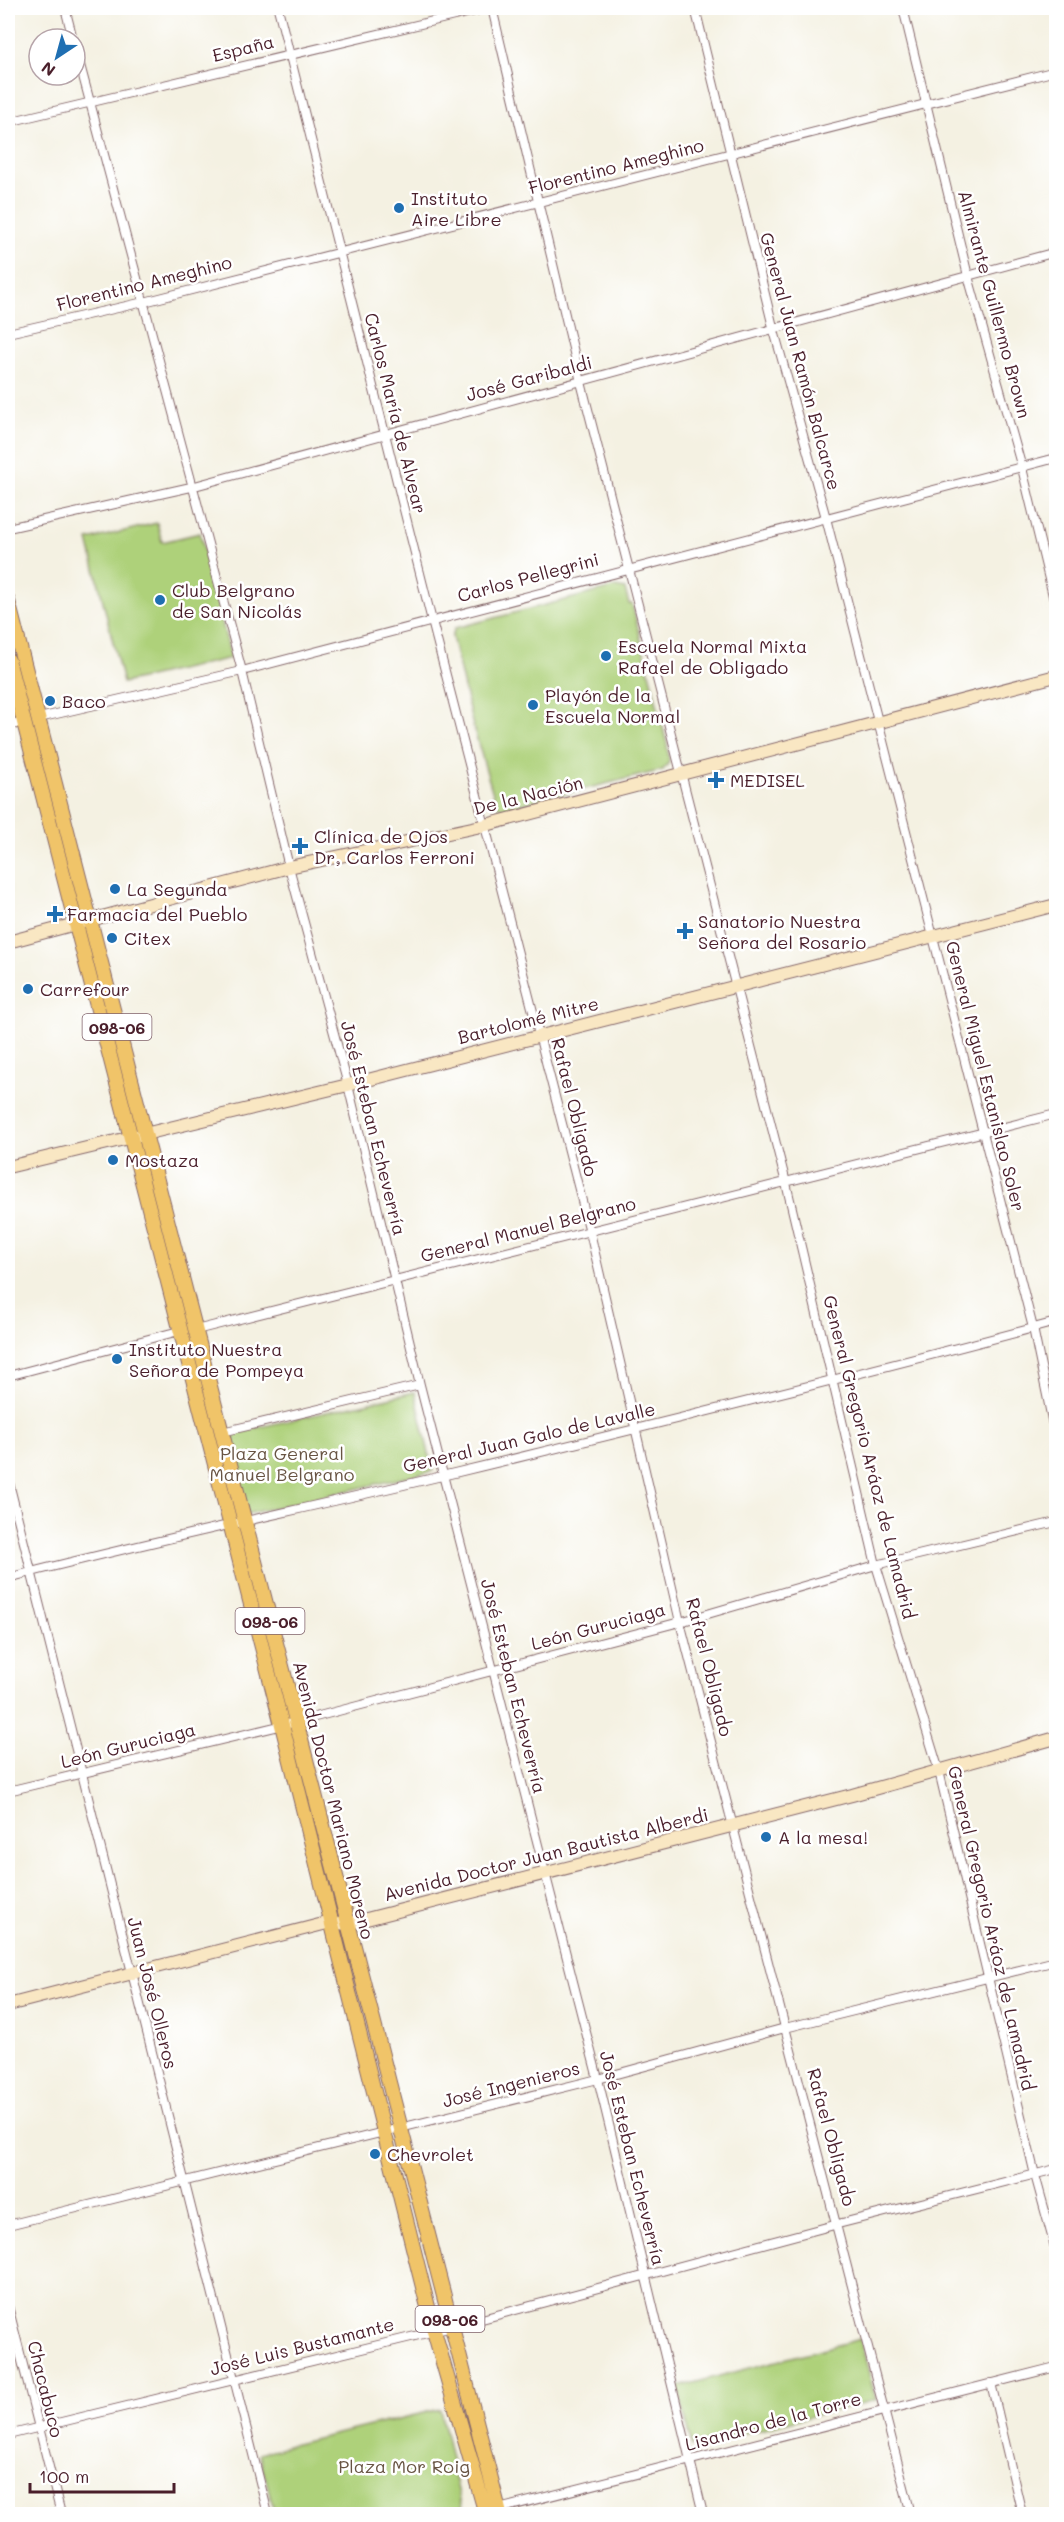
<svg xmlns="http://www.w3.org/2000/svg" width="1064" height="2522" viewBox="0 0 1064 2522" font-family="Mali,sans-serif">
  <style>
    .green { fill: #aed17a; stroke: #7c7852; stroke-width: 1.5 }
    .lines { fill: none; stroke-linecap: round; stroke-linejoin: round }
    .street-casing { stroke: #86686b; stroke-width: 10 }
    .secondary-casing { stroke: #86686b; stroke-width: 14 }
    .primary-casing { stroke: #86686b; stroke-width: 16 }
    .street { stroke: #fff; stroke-width: 8 }
    .secondary { stroke: #f9e7c3; stroke-width: 12 }
    .primary { stroke: #f0c469; stroke-width: 14 }
    .poi-dot { fill: #1f6fb2; stroke: #fff; stroke-width: 2 }
    .labels { text-anchor: middle; dominant-baseline: central; stroke-width: 5; stroke-linejoin: round; paint-order: stroke }
    .shield { fill: #fff; stroke: #80626b; stroke-width: 1.5 }
    .shield-label { font-size: 16px; font-weight: bold; fill: #4a1f2b }
    .street-label { font-size: 18px; fill: #4a1f2b; stroke: #fff }
    .poi-label { font-size: 18px; fill: #4a1f2b; stroke: #fff; text-anchor: start }
    .park-label { font-size: 18px; fill: #685443; stroke: #fff }
  </style>
  <rect width="100%" height="100%" fill="#fff"/>
  <filter id="ink" filterUnits="userSpaceOnUse"><feTurbulence type="fractalNoise" baseFrequency=".0167" numOctaves="2"/><feDisplacementMap in="SourceGraphic" scale="12" xChannelSelector="R" yChannelSelector="G"/><feConvolveMatrix kernelMatrix="1 2 1 2 8 2 1 2 1" color-interpolation-filters="sRGB"/></filter>
  <filter id="wash" filterUnits="userSpaceOnUse"><feTurbulence type="fractalNoise" baseFrequency=".008" numOctaves="4" result="noise"/><feDisplacementMap in="SourceGraphic" scale="24" xChannelSelector="R" yChannelSelector="G"/><feGaussianBlur stdDeviation="1.35" result="paint"/><feColorMatrix in="noise" values="0 0 0 0 0 0 0 0 0 0 0 0 0 0 0 0 0 1.4 0 .05"/><feComposite in="paint" operator="in"/></filter>
  <g filter="url(#wash)">
    <rect width="100%" height="100%" fill="#f4f1e2"/>
    <path class="green" d="M157,523L162,542L200,533L231,658L123,683L88,540Z
      M616,587L625,589L629,604H632L667,744L669,762L663,770L502,809L496,804L473,726L452,636L455,628Z
      M415,1392L433,1471L247,1514L229,1434Z
      M860,2339L876,2400L692,2446L678,2387Z
      M440,2409L463,2513L275,2514L259,2453Z"/>
  </g>
  <g filter="url(#ink)">
    <g class="lines">
      <g class="street-casing">
        <path id="street" d="M65,8L73,39
          M278,8L432,621L590,1232L680,1622L911,2514
          M492,8L581,382L786,1183L876,1565L939,1771L1035,2175L1056,2251
          M695,8L773,327L826,518L1033,1328L1056,1439
          M903,8L968,276L1022,468L1056,608
          M75,46L242,671L289,867L348,1085L420,1385L598,2079L703,2514
          M8,122L488,8
          M8,333L144,302L1056,71
          M8,528L191,487L1056,252
          M39,718L242,671L1056,458
          M8,726L24,722
          M196,1330L1056,1114
          M8,1376L179,1331
          M222,1432L420,1385
          M8,1479L268,2514
          M8,1578C153,1540 300,1510 446,1475C650,1426 854,1376 1056,1322
          M8,1791L296,1722L680,1622L876,1565L1056,1522
          M8,2225L598,2079L785,2028L1056,1961
          M8,2306L61,2514
          M991,2383L1022,2514
          M8,2435L452,2327L838,2224L1056,2169
          M499,2509L1056,2367"/>
      </g>
      <g class="secondary-casing">
        <path id="secondary" d="M8,942L289,867L486,825L1056,676
          M8,1167L348,1085L1056,905
          M8,2005L331,1922L347,1924L852,1795L1056,1738"/>
      </g>
      <g class="primary-casing">
        <path id="primary" d="M8,601L500,2514
          M8,660L282,1725L434,2331L486,2514"/>
      </g>
      <use href="#street" class="street"/>
      <use href="#secondary" class="secondary"/>
      <use href="#primary" class="primary"/>
    </g>
  </g>
  <g class="poi-dot">
    <circle cx="399" cy="208" r="6"/>
    <circle cx="160" cy="600" r="6"/>
    <circle cx="606" cy="656" r="6"/>
    <circle cx="50" cy="701" r="6"/>
    <circle cx="533" cy="705" r="6"/>
    <path d="M713 771h6v6h6v6h-6v6h-6v-6h-6v-6h6z"/>
    <path d="M297 837h6v6h6v6h-6v6h-6v-6h-6v-6h6z"/>
    <circle cx="115" cy="889" r="6"/>
    <path d="M52 905h6v6h6v6h-6v6h-6v-6h-6v-6h6z"/>
    <path d="M682 922h6v6h6v6h-6v6h-6v-6h-6v-6h6z"/>
    <circle cx="112" cy="938" r="6"/>
    <circle cx="28" cy="989" r="6"/>
    <circle cx="113" cy="1160" r="6"/>
    <circle cx="117" cy="1359" r="6"/>
    <circle cx="766" cy="1837" r="6"/>
    <circle cx="375" cy="2154" r="6"/>
  </g>
  <g class="labels">
    <g class="shield">
      <rect x="82.5" y="1014" width="69" height="26" rx="4.5"/>
      <rect x="235.5" y="1608" width="69" height="26" rx="4.5"/>
      <rect x="415.5" y="2306" width="69" height="26" rx="4.5"/>
    </g>
    <g class="shield-label">
      <text x="117" y="1027">098-06</text>
      <text x="270" y="1621">098-06</text>
      <text x="450" y="2319">098-06</text>
    </g>
    <g class="street-label">
      <text transform="translate(243 48) rotate(-14)">España</text>
      <text transform="translate(616 166) rotate(-14)">Florentino Ameghino</text>
      <text transform="translate(144 283) rotate(-14)">Florentino Ameghino</text>
      <text transform="translate(995 304) rotate(75)">Almirante Guillermo Brown</text>
      <text transform="translate(801 361) rotate(75)">General Juan Ramón Balcarce</text>
      <text transform="translate(529 378) rotate(-15)">José Garibaldi</text>
      <text transform="translate(396 413) rotate(76)">Carlos María de Alvear</text>
      <text transform="translate(528 577) rotate(-15)">Carlos Pellegrini</text>
      <text transform="translate(528 795) rotate(-14)">De la Nación</text>
      <text transform="translate(528 1020) rotate(-14)">Bartolomé Mitre</text>
      <text transform="translate(986 1076) rotate(76)">General Miguel Estanislao Soler</text>
      <text transform="translate(575 1107) rotate(76)">Rafael Obligado</text>
      <text transform="translate(374 1128) rotate(76)">José Esteban Echeverría</text>
      <text transform="translate(528 1229) rotate(-14)">General Manuel Belgrano</text>
      <text transform="translate(529 1437) rotate(-13)">General Juan Galo de Lavalle</text>
      <text transform="translate(870 1457) rotate(76)">General Gregorio Aráoz de Lamadrid</text>
      <text transform="translate(598 1626) rotate(-15)">León Guruciaga</text>
      <text transform="translate(710 1667) rotate(76)">Rafael Obligado</text>
      <text transform="translate(514 1686) rotate(76)">José Esteban Echeverría</text>
      <text transform="translate(128 1745) rotate(-14)">León Guruciaga</text>
      <text transform="translate(334 1800) rotate(76)">Avenida Doctor Mariano Moreno</text>
      <text transform="translate(546 1854) rotate(-14)">Avenida Doctor Juan Bautista Alberdi</text>
      <text transform="translate(992 1928) rotate(77)">General Gregorio Aráoz de Lamadrid</text>
      <text transform="translate(153 1993) rotate(76)">Juan José Olleros</text>
      <text transform="translate(511 2084) rotate(-14)">José Ingenieros</text>
      <text transform="translate(832 2137) rotate(75)">Rafael Obligado</text>
      <text transform="translate(633 2158) rotate(76)">José Esteban Echeverría</text>
      <text transform="translate(302 2346) rotate(-14)">José Luis Bustamante</text>
      <text transform="translate(46 2389) rotate(76)">Chacabuco</text>
      <text transform="translate(773 2421) rotate(-15)">Lisandro de la Torre</text>
    </g>
    <g class="poi-label">
      <text x="411" y="198">Instituto<tspan x="411" dy="21">Aire Libre</tspan></text>
      <text x="172" y="590">Club Belgrano<tspan x="172" dy="21">de San Nicolás</tspan></text>
      <text x="618" y="646">Escuela Normal Mixta<tspan x="618" dy="21">Rafael de Obligado</tspan></text>
      <text x="545" y="695">Playón de la<tspan x="545" dy="21">Escuela Normal</tspan></text>
      <text x="62" y="701">Baco</text>
      <text x="730" y="780">MEDISEL</text>
      <text x="314" y="836">Clínica de Ojos<tspan x="314" dy="21">Dr, Carlos Ferroni</tspan></text>
      <text x="127" y="889">La Segunda</text>
      <text x="67" y="914">Farmacia del Pueblo</text>
      <text x="698" y="921">Sanatorio Nuestra<tspan x="698" dy="21">Señora del Rosario</tspan></text>
      <text x="124" y="938">Citex</text>
      <text x="40" y="989">Carrefour</text>
      <text x="125" y="1160">Mostaza</text>
      <text x="129" y="1349">Instituto Nuestra<tspan x="129" dy="21">Señora de Pompeya</tspan></text>
      <text x="778" y="1837">A la mesa!</text>
      <text x="387" y="2154">Chevrolet</text>
    </g>
    <g class="park-label">
      <text x="282" y="1453">Plaza General<tspan x="282" dy="21">Manuel Belgrano</tspan></text>
      <text x="404" y="2466">Plaza Mor Roig</text>
    </g>
  </g>
  <rect width="1064" height="2522" fill="none" stroke="#fff" stroke-width="30"/>
  <g transform="translate(57 57) rotate(216)"><circle r="28" fill="#ffffff" stroke="#b7a5aa" stroke-width="1.5"/>
  <path d="M0-4.5L10 22L0 15L-10 22Z" fill="#1f6fb2"/>
  <text y="-9" font-size="16" font-weight="bold" text-anchor="middle" fill="#4a1f2b">N</text>
  </g>
  <path d="M30 2483v9h144v-9" fill="none" stroke="#4a1f2b" stroke-width="3"/>
  <text x="39" y="2483" font-size="18" fill="#4a1f2b" stroke="#ffffff" stroke-width="4.5" paint-order="stroke">100 m</text>
</svg>
